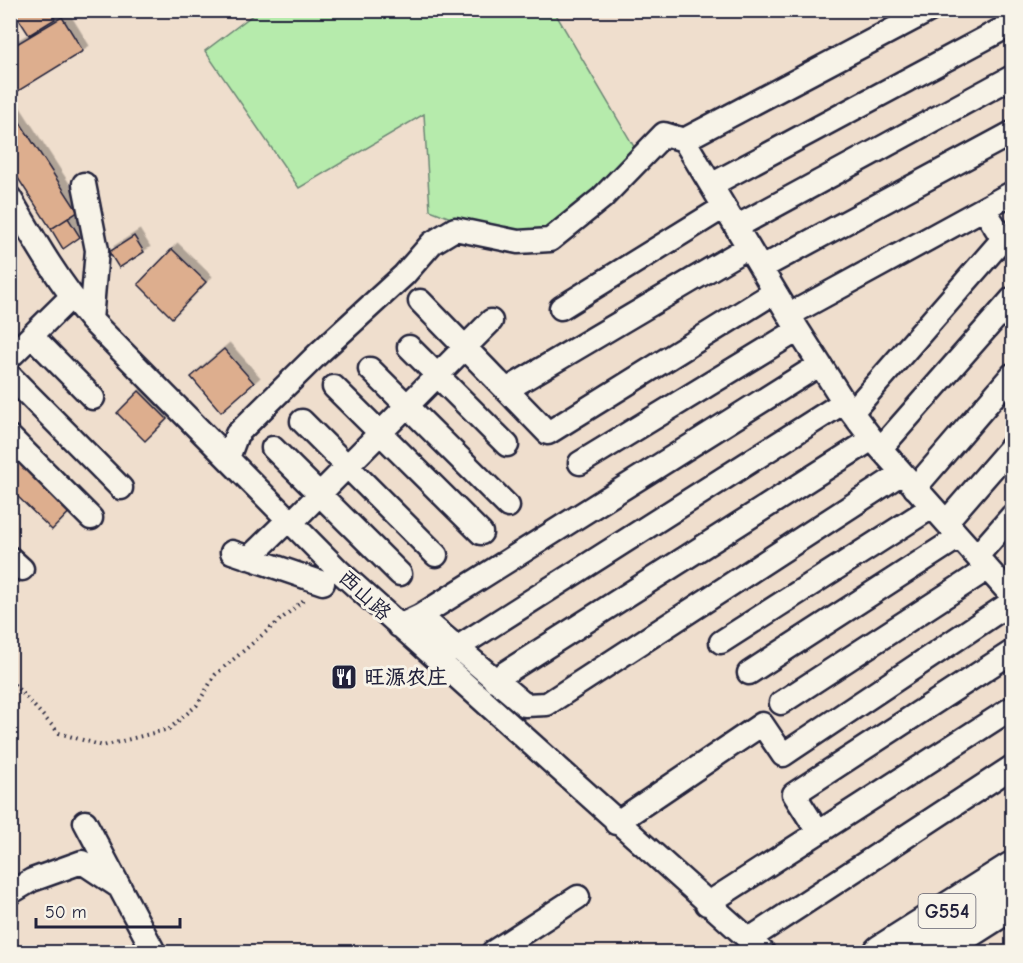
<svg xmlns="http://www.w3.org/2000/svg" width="1023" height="963" viewBox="0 0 1023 963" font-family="'Comic Neue','LXGW WenKai TC',sans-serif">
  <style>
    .green { fill: #b6ebac; stroke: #6c8674; stroke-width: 1.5 }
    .building { fill: #ddae8e; stroke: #22223b; stroke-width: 1.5; filter: url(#shadow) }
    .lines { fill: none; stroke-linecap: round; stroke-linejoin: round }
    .minor-casing { stroke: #22223b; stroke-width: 27 }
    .highway-casing { stroke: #22223b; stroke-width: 38 }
    .path { stroke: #22223b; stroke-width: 4; stroke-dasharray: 1.5 4.5; stroke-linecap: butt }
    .minor { stroke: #f7f3e8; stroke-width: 22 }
    .highway { stroke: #f7f3e8; stroke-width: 33 }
    .labels { text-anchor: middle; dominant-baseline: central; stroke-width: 6; stroke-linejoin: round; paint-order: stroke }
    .shield { fill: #f7f3e8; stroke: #62616f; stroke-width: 1.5 }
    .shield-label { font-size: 20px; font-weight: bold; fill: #22223b }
    .street-label { font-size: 21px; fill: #22223b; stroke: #f7f3e8 }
    .poi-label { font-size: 21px; font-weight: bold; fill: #22223b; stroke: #f7f3e8; text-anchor: start }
  </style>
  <defs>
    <filter id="shadow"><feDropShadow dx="5.5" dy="-5.5" stdDeviation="0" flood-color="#0004"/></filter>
  </defs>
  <rect width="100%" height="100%" fill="#efdecd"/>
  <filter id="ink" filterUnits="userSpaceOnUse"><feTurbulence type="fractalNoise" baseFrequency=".0167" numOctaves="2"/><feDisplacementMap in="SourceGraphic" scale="12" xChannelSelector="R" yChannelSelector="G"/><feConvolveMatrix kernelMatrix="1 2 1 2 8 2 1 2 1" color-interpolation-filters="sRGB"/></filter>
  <g filter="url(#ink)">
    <path class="green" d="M258,11H554L636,150L555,229L529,235L461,222L430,210L424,114L299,188L205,51Z"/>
    <path class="building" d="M13,10H49L55,19L29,35Z
      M62,17L83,51L10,96V48Z
      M10,107L78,212L51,229L10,166Z
      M68,218L80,237L63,249L51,229Z
      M134,236L144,252L119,268L109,252Z
      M172,249L206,282L172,318L138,284Z
      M224,349L254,383L221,412L191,377Z
      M139,391L167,419L145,441L117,413Z
      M23,453L76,505L52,530L10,489V466Z"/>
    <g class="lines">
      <g class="minor-casing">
        <path id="minor" d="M684,140L930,10
          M84,184L97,250L91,320
          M711,185L1012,24
          M10,198C35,241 59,283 91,320L339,571L763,952
          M736,227L1012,77
          M761,268L1012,133
          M420,301L548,433L775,292
          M561,308L724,207
          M789,315L1012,193
          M32,336L93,398
          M409,347L507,445
          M10,357L71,297
          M370,369L508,506
          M10,376L121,488
          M334,387L481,533
          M506,390L748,247
          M852,412L1003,239L984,209
          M302,421L436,555
          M10,437L91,518
          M273,448L400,574
          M881,448L1012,299
          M228,458L237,434L319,353L404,275L432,243L455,229L518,242L550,240L602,198L664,134L684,140L798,330L844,402L872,439L1012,596
          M580,463L798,330
          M915,488L1012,375
          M292,522L491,321
          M946,522L1012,446
          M232,552L323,583
          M977,556L1012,516
          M10,558L22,569
          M249,558L289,519
          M420,616L819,365
          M399,626L420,616L525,705L547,704L902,473
          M721,642L932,507
          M455,649L844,402
          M749,673L959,537
          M494,680L872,439
          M781,703L987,569
          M85,822L154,952
          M616,823L762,724L783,755L1012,602
          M818,832L794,794L1012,652
          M10,893L32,880L82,862L118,886
          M707,904L1012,708
          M748,940L1012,767
          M493,952L578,897"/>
      </g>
      <g class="highway-casing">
        <path id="highway" d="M881,952L1012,869
          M935,952L1012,903"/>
      </g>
      <path class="path" d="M10,680L59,733L103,746L169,729L197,705L215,675L306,598"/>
      <use href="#minor" class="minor"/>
      <use href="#highway" class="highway"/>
    </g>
  </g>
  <defs>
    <g id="restaurant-square" transform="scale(1.35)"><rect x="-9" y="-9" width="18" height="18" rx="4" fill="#22223b" stroke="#f7f3e8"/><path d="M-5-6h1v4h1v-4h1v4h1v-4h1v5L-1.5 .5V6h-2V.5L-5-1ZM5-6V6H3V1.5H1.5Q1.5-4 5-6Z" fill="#fff"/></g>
  </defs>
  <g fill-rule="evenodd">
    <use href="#restaurant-square" x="344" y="677"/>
  </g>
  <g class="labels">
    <rect class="shield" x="918.5" y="894" width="57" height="34" rx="4.5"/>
    <g class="shield-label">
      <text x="947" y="911">G554</text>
    </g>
    <g class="street-label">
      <text transform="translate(365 595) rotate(43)">西山路</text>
    </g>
    <g class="poi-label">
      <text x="364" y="677">旺源农庄</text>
    </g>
  </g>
  <rect width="1023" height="963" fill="none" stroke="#f7f3e8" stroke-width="36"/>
  <rect x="18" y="18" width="987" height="927" fill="none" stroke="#22223b" stroke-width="2" filter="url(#ink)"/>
  <path d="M36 918v9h144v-9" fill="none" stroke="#22223b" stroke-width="3"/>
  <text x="45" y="918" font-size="18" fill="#22223b" stroke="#f7f3e8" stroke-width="4.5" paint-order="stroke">50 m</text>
</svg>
